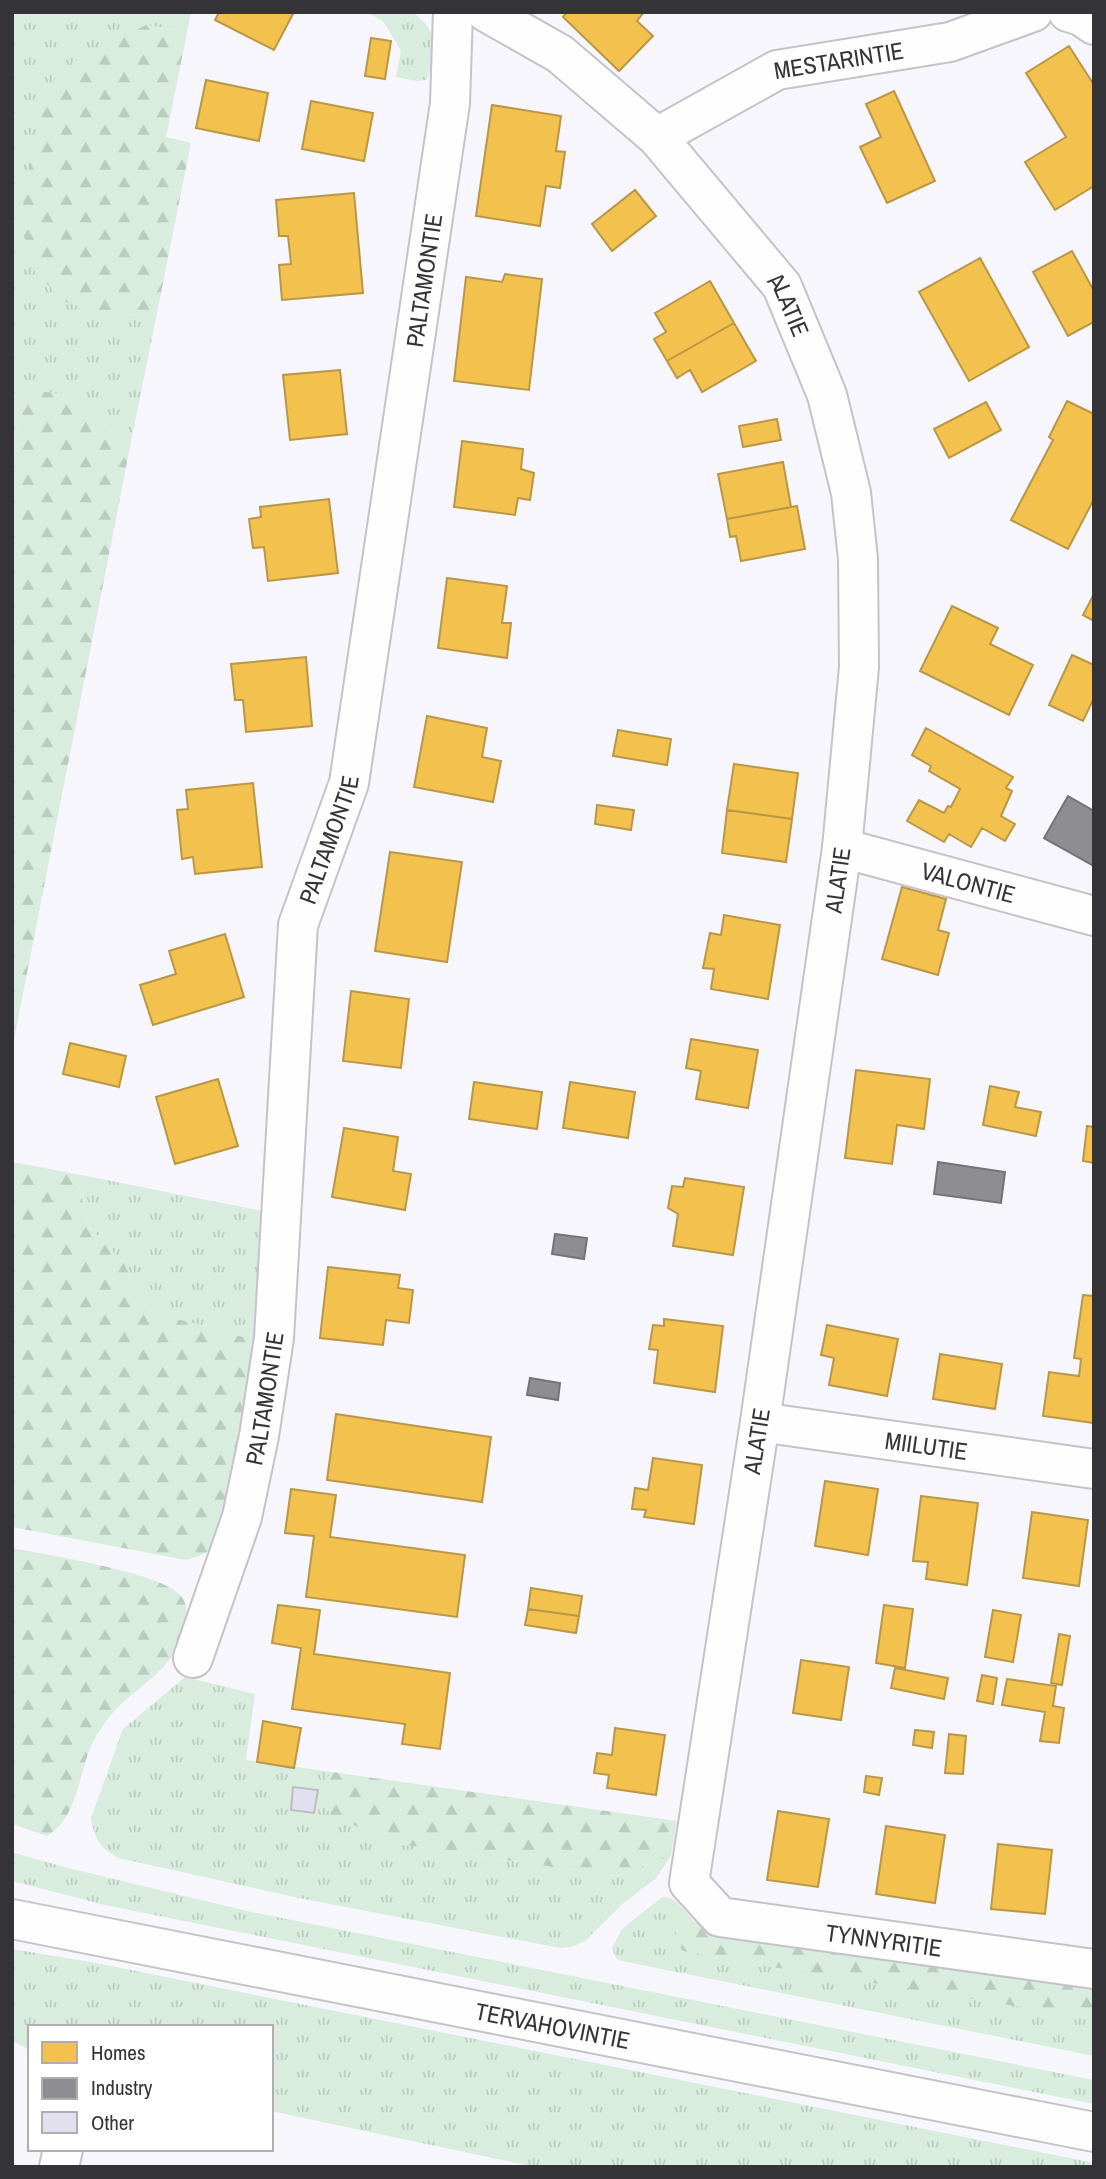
<svg xmlns="http://www.w3.org/2000/svg" width="1106" height="2179" viewBox="0 0 1106 2179" font-family="'Archivo Narrow',sans-serif">
  <style>
    .grass { fill: url(#grass-tufts) }
    .forest { fill: url(#forest-firs) }
    .homes { fill: #f2c14e; stroke: #b99747; stroke-width: 2 }
    .industry { fill: #8d8d92; stroke: #727277; stroke-width: 2 }
    .building { fill: #e2e0ef; stroke: #bdbcc1; stroke-width: 2 }
    .lines { fill: none; stroke-linecap: round; stroke-linejoin: round }
    .minor-casing { stroke: #c4c4c8; stroke-width: 42 }
    .secondary-casing { stroke: #c4c4c8; stroke-width: 42 }
    .minor { stroke: #fefeff; stroke-width: 38 }
    .secondary { stroke: #fefeff; stroke-width: 38 }
    .labels { text-anchor: middle; dominant-baseline: central; stroke-width: 7; stroke-linejoin: round; paint-order: stroke }
    .street-label { font-size: 24px; fill: #343438; stroke: #fff }
  </style>
  <defs>
    <pattern id="grass-tufts" width="24" height="20" patternUnits="userSpaceOnUse" patternTransform="scale(1.75)"><rect width="24" height="20" fill="#d8edde"/><path d="M3 7l-1-3M5 7V3M7 7l1-3M15 17l-1-3M17 17v-4M19 17l1-3" fill="none" stroke="#baccbf"/></pattern>
    <pattern id="forest-firs" width="22" height="20" patternUnits="userSpaceOnUse" patternTransform="scale(1.75)"><rect width="22" height="20" fill="#d8edde"/><path d="M5 1l3.5 6h-7zM16 11l3.5 6h-7z" fill="#baccbf"/></pattern>
  </defs>
  <rect width="100%" height="100%" fill="#f7f6fc"/>
  <path class="grass" d="M12,12H191L187,32L146,25L111,316L157,313L130,447L71,396L21,389L12,473Z
    M366,12H413C417,16 423,20 426,24C438,41 436,63 426,80L417,81L396,77L401,51L383,21Z
    M76,1174L267,1212L254,1340L148,1311L123,1262L89,1227Z
    M185,1677L255,1694L246,1760L332,1772L320,1787L398,1844L615,1876L671,1856L656,1878L620,1906L585,1941L571,1947L560,1948L299,1898L119,1858C101,1849 94,1839 91,1818L123,1729Z
    M12,1852L64,1867L251,1912L1094,2080V2104L105,1905L12,1881Z
    M662,1897C676,1896 686,1913 695,1922L679,1924L1025,2007L1094,2020V2056L622,1961L616,1958L612,1948L622,1929Z
    M12,1949L91,1962L1094,2163V2167H535L271,2111V2027H30V2050L12,2041Z"/>
  <path class="forest" d="M146,25L187,32L166,137L191,143L157,313L111,316L63,301L27,263L23,198L44,99L60,69Z
    M21,388L71,396L130,447L12,1050V473Z
    M12,1162L76,1174L89,1227L123,1262L148,1311L254,1340L226,1529C214,1549 209,1554 186,1560L12,1527Z
    M12,1548C46,1555 162,1572 181,1596C193,1611 184,1636 175,1651C158,1681 123,1695 104,1724C101,1729 96,1735 93,1742C78,1772 79,1817 47,1836L12,1824Z
    M332,1772L677,1821L671,1856L615,1876L398,1844L330,1815L320,1787Z
    M695,1922L718,1933L1094,1986V2020C957,1994 819,1977 683,1951L674,1939L679,1923Z"/>
  <path class="homes" d="M219,12H294L274,50L215,20Z
    M567,12H644L637,21L653,36L619,71L563,17Z
    M371,38L391,41L385,79L365,76Z
    M1069,46L1094,85V186L1055,210L1025,162L1066,137L1026,73Z
    M206,80L268,93L259,141L196,128Z
    M894,91L935,181L887,203L860,147L881,137L866,104Z
    M311,101L373,113L364,161L302,149Z
    M492,105L561,116L556,151L565,152L560,188L546,186L540,226L476,216Z
    M635,190L656,216L612,251L592,224Z
    M354,193L363,293L282,300L279,265L291,264L288,236H279L276,200Z
    M1072,251L1094,291V322L1068,336L1033,272Z
    M980,258L1029,347L969,381L919,292Z
    M505,274L542,279L529,390L454,381L466,277L502,282Z
    M710,281L734,323L667,361L654,339L666,332L655,313Z
    M734,323L756,361L702,392L690,370L677,378L667,361Z
    M340,370L347,434L290,440L283,375Z
    M1067,401L1094,414V499L1068,549L1011,520L1053,440L1049,437Z
    M986,402L1001,430L949,458L934,429Z
    M777,419L781,440L743,447L739,426Z
    M462,441L523,449L521,469L534,473L530,500L518,498L515,515L454,507Z
    M783,462L791,507L727,519L718,474Z
    M329,499L338,573L268,581L264,547L253,548L249,519L261,517L260,507Z
    M797,506L805,549L741,561L736,536L730,537L727,519Z
    M447,578L507,586L502,623H511L507,658L438,648Z
    M1094,594V621L1083,615Z
    M952,606L998,628L990,644L1033,665L1009,715L920,671Z
    M1072,655L1094,665V698L1083,721L1049,705Z
    M306,657L312,726L246,732L243,700H235L231,664Z
    M427,716L487,728L482,757L501,761L493,802L414,787Z
    M926,728L1013,777L1006,788L1012,791L1001,816L1015,824L1005,841L982,828L971,847L949,834L944,842L907,821L919,800L944,813L948,806L951,807L960,789L929,771L931,766L912,755Z
    M618,730L671,739L667,765L613,756Z
    M734,764L798,773L792,819L727,810Z
    M253,783L262,867L195,874L193,857L182,859L177,810L188,809L186,790Z
    M597,805L634,810L631,830L595,824Z
    M727,810L792,819L786,862L722,853Z
    M390,852L462,862L447,962L375,951Z
    M902,887L946,899L938,930L949,933L938,975L882,959Z
    M724,915L780,925L768,999L711,989L714,969L703,968L710,933L721,935Z
    M225,934L244,997L153,1025L140,985L176,974L169,951Z
    M351,991L409,999L401,1068L343,1061Z
    M691,1039L758,1050L748,1108L696,1099L701,1071L686,1068Z
    M70,1043L126,1056L119,1087L63,1074Z
    M856,1070L930,1079L924,1129L897,1125L892,1164L845,1158Z
    M218,1079L238,1146L175,1164L156,1097Z
    M474,1082L542,1092L537,1129L469,1119Z
    M570,1082L635,1092L628,1138L563,1128Z
    M990,1086L1019,1092L1015,1107L1041,1112L1036,1136L983,1125Z
    M1087,1126L1094,1127V1163L1083,1161Z
    M344,1128L398,1137L393,1171L411,1174L405,1210L332,1197Z
    M685,1178L744,1187L733,1255L673,1246L678,1214L668,1208L672,1186L683,1187Z
    M328,1267L400,1275L398,1288L413,1290L409,1323L386,1320L383,1345L320,1338Z
    M1083,1295L1094,1296V1423L1043,1416L1049,1372L1079,1376L1081,1359L1074,1358Z
    M664,1319L723,1326L715,1392L654,1383L658,1350L649,1349L653,1325L664,1326Z
    M827,1325L898,1339L887,1396L829,1385L834,1358L821,1355Z
    M940,1354L1002,1364L995,1409L933,1399Z
    M336,1414L491,1437L482,1502L327,1480Z
    M653,1458L702,1465L694,1524L644,1517L646,1510L632,1509L635,1488L648,1490Z
    M825,1481L878,1489L868,1555L815,1546Z
    M291,1489L336,1495L330,1537L465,1555L457,1617L306,1597L314,1536L285,1533Z
    M921,1496L978,1503L967,1585L926,1579L928,1562L913,1561Z
    M1032,1512L1088,1520L1079,1586L1023,1578Z
    M531,1588L582,1596L579,1616L528,1609Z
    M278,1605L320,1610L314,1654L450,1673L440,1749L402,1744L405,1724L292,1709L301,1648L272,1643Z
    M884,1605L913,1609L905,1668L876,1663Z
    M528,1609L579,1616L576,1633L525,1625Z
    M993,1610L1021,1615L1013,1662L985,1657Z
    M1059,1634L1070,1636L1062,1685L1051,1683Z
    M801,1660L849,1667L841,1720L793,1713Z
    M895,1668L948,1678L944,1699L891,1688Z
    M982,1675L997,1678L993,1704L977,1701Z
    M1007,1679L1056,1686L1053,1706L1064,1708L1059,1743L1040,1741L1045,1712L1002,1705Z
    M263,1721L301,1728L294,1768L257,1762Z
    M615,1728L665,1735L656,1795L607,1788L609,1775L594,1773L597,1753L612,1755Z
    M915,1730L934,1732L932,1748L913,1745Z
    M949,1734L966,1736L963,1774L945,1773Z
    M866,1776L882,1778L879,1795L864,1792Z
    M778,1811L829,1819L818,1887L767,1880Z
    M886,1826L945,1835L935,1903L876,1894Z
    M998,1844L1052,1850L1045,1914L991,1909Z"/>
  <path class="industry" d="M1068,796L1094,811V866L1044,838Z
    M938,1162L1005,1172L1001,1203L934,1194Z
    M555,1234L587,1238L584,1259L552,1254Z
    M530,1378L560,1383L558,1400L527,1395Z"/>
  <path class="building" d="M293,1787L318,1790L314,1813L291,1810Z"/>
  <g class="lines">
    <g class="minor-casing">
      <g id="minor">
        <path id="s1" d="M486,12L560,54L657,137L782,286L827,395L851,493L858,559L859,667L842,848L760,1422L689,1883L720,1917L1094,1969"/>
        <path d="M1068,12L1081,16L1094,25"/>
        <path id="s2" d="M657,137L777,70L950,42L1033,12"/>
        <path id="s3" d="M842,848L1094,916"/>
        <path id="s4" d="M760,1422L1094,1469"/>
        <path id="s5" d="M193,1658L242,1517L259,1436L274,1338L298,925L349,783L450,103L453,12"/>
        <path d="M59,2167L63,2149"/>
      </g>
    </g>
    <g class="secondary-casing">
      <g id="secondary">
        <path id="s6" d="M12,1919L1094,2132"/>
      </g>
    </g>
    <use href="#minor" class="minor"/>
    <use href="#secondary" class="secondary"/>
  </g>
  <g class="labels">
    <g class="street-label">
      <text stroke="none"><textPath href="#s2" startOffset="200">MESTARINTIE</textPath></text>
      <text stroke="none"><textPath href="#s5" startOffset="1404">PALTAMONTIE</textPath></text>
      <text stroke="none"><textPath href="#s1" startOffset="427">ALATIE</textPath></text>
      <text stroke="none"><textPath href="#s5" startOffset="836">PALTAMONTIE</textPath></text>
      <text transform="translate(837 880) rotate(-82)">ALATIE</text>
      <text stroke="none"><textPath href="#s3" startOffset="131">VALONTIE</textPath></text>
      <text stroke="none"><textPath href="#s5" startOffset="270">PALTAMONTIE</textPath></text>
      <text transform="translate(756 1441) rotate(-81)">ALATIE</text>
      <text stroke="none"><textPath href="#s4" startOffset="168">MIILUTIE</textPath></text>
      <text stroke="none"><textPath href="#s1" startOffset="2240">TYNNYRITIE</textPath></text>
      <text stroke="none"><textPath href="#s6" startOffset="551">TERVAHOVINTIE</textPath></text>
    </g>
  </g>
  <rect width="1106" height="2179" fill="none" stroke="#343438" stroke-width="28"/>
  <rect x="28" y="2025" width="245" height="126" fill="#ffffff" stroke="#aeaeaf" stroke-width="2"/>
  <rect x="42" y="2042" width="35" height="21" fill="#f2c14e" stroke="#aeaeaf" stroke-width="2"/>
  <text x="91" y="2060" font-size="21" fill="#343438">Homes</text>
  <rect x="42" y="2078" width="35" height="21" fill="#8d8d92" stroke="#aeaeaf" stroke-width="2"/>
  <text x="91" y="2095" font-size="21" fill="#343438">Industry</text>
  <rect x="42" y="2112" width="35" height="21" fill="#e2e0ef" stroke="#aeaeaf" stroke-width="2"/>
  <text x="91" y="2130" font-size="21" fill="#343438">Other</text>
</svg>
